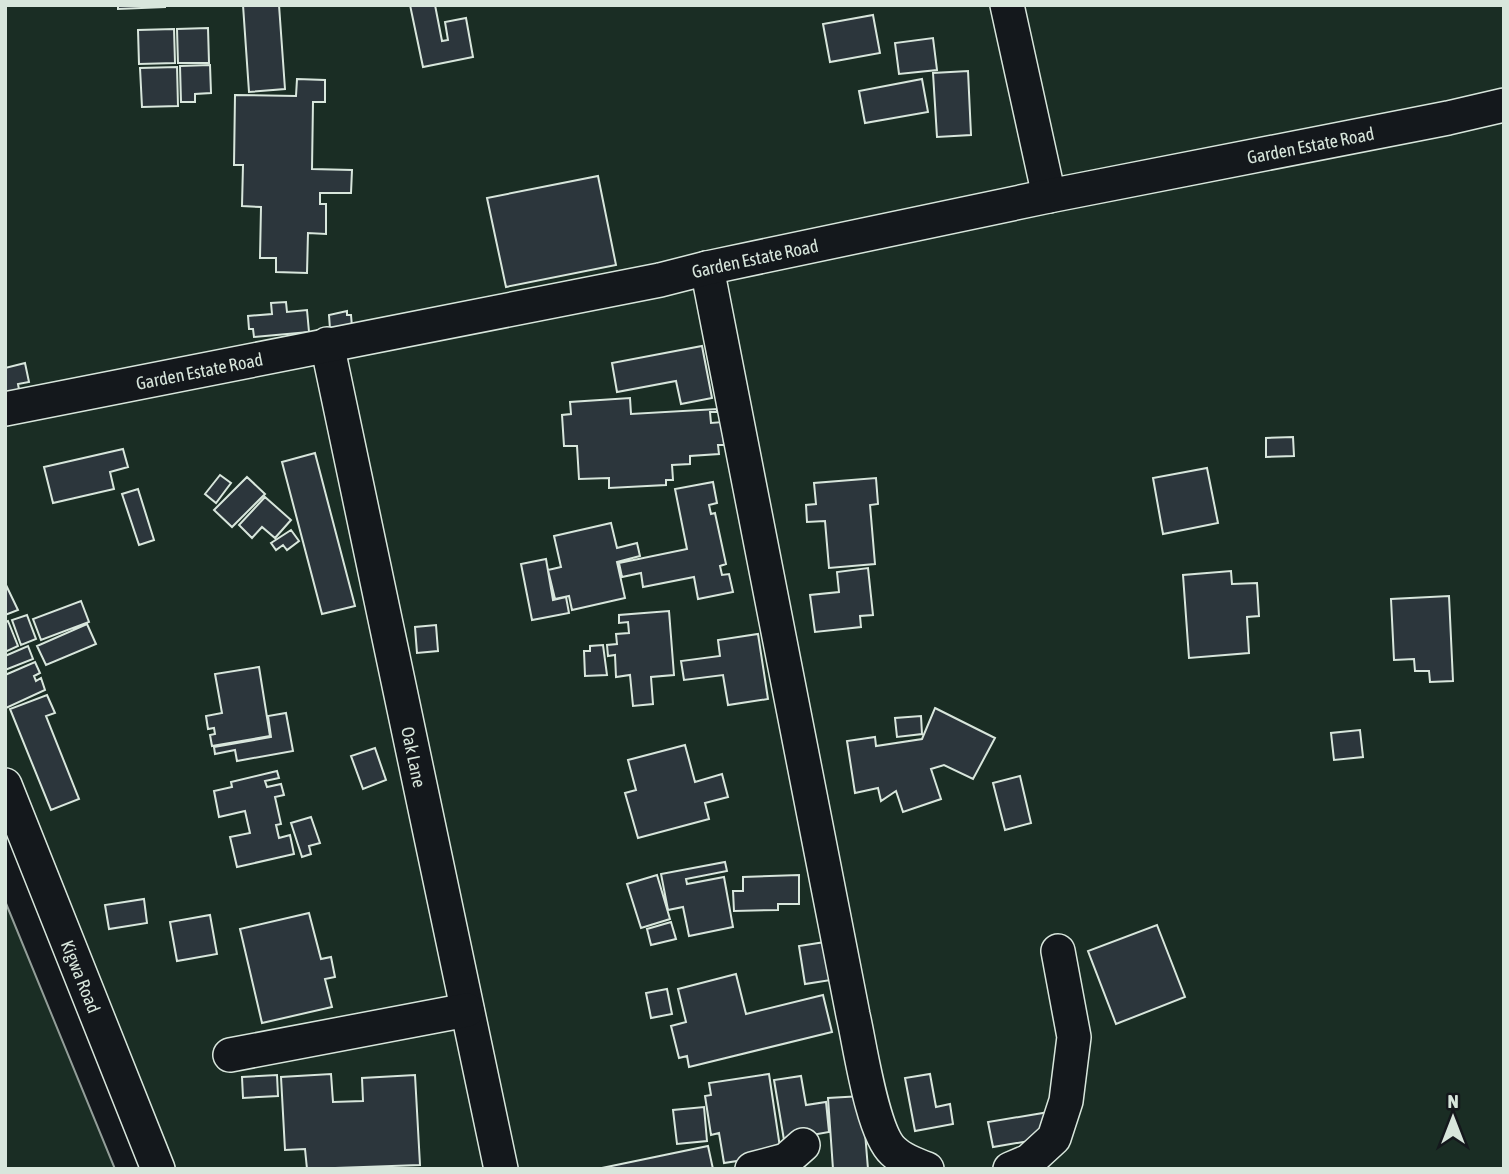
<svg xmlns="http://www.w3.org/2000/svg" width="1509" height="1174" viewBox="0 0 1509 1174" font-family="'Asap Condensed',sans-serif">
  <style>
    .green { fill: #1a2d24; stroke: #939e99; stroke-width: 2 }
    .building { fill: #2c363c; stroke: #d8e6dc; stroke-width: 2 }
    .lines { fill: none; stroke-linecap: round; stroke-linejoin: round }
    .minor-casing { stroke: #d8e6dc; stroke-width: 36 }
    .minor { stroke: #14181c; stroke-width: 33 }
    .labels { text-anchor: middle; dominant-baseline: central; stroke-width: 5; stroke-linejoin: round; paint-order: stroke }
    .street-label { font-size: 18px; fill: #d8e6dc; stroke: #14181c }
  </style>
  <rect width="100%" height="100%" fill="#14181c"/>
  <path class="green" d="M5,5H1504V1169H154L5,783Z
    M5,901L115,1169H5Z"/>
  <path class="building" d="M118,5H165V7L118,9Z
    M243,5H279L285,89L249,92Z
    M410,5H435L442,41L448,40L445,22L466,18L473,57L423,67Z
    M873,15L880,53L830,62L823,24Z
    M208,28L209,63H178L177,29Z
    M174,29L175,63L139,64L138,30Z
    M933,38L937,70L899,74L895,43Z
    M210,65L211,93L195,94V102H181L180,66Z
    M177,67L178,106L142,107L140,68Z
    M968,71L971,135L937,137L933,73Z
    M297,79L325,80V102H313L312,169L352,170L351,193H320V204H326V234L308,233L307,273L276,272V258H260L261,207L242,206L243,165H234L235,95L296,96Z
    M922,79L928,112L865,123L859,91Z
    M598,176L616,265L506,287L487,198Z
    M286,302L287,312L307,310L309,332L254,337L253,329H249L248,316L272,314L271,303Z
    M347,311V315H351L352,327L330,329L329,315Z
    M702,346L712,398L681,404L676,381L617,392L612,363Z
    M25,363L29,382L18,384L20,395L5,399V368Z
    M630,398L631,414L717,409V412H710L711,423L723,422L724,445H718L719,454L690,456V464L672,465L673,480H666V485L609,488V478L579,479L577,446H564L562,415L571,414L570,402Z
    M1293,437L1294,456L1266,457V438Z
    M123,449L128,467L110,472L114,489L53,503L44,467Z
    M315,453L355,606L322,614L282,462Z
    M1207,468L1218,523L1163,534L1153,478Z
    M220,475L231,483L216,503L205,494Z
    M247,477L265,494L232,527L214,510Z
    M876,478L878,504L870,505L875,564L829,568L825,521L807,522L806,505L816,504L814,483Z
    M713,482L717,503L709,505L711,514L715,513L726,564L720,566L722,575L729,574L733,592L698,599L694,577L643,587L641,573L622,577L619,563L687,549L675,489Z
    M138,489L154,540L139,545L122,494Z
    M265,497L291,520L275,538L262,527L252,538L239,525Z
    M611,523L617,548L637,543L640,556L617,562L625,598L572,610L569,596L555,599L548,570L561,567L554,536Z
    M291,530L299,541L287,550L283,545L276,550L271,543Z
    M546,559L553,600L566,597L569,613L532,620L521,564Z
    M868,568L873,615L860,616L861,627L815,632L810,595L839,592L837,572Z
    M1231,571L1232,584L1257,583L1259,616L1247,617L1249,653L1189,658L1183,575Z
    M5,583L18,610L5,615Z
    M1449,596L1453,681L1430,682L1429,671H1415L1414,659L1394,660L1391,599Z
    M81,601L89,622L41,640L33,619Z
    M669,611L674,675L651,677L653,704L633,706L630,675L616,677L615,655L608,656L607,645L617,644L616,634L629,633L628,622L619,623V615Z
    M27,615L36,639L21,645L12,620Z
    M8,621L18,646L5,652V622Z
    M87,624L96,644L46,665L37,646Z
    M436,625L438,651L417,653L415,627Z
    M758,634L768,699L728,705L723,675L684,680L681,661L720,656L718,640Z
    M603,645L607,675L585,676L584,651H590V646Z
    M28,646L33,659L5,670V656Z
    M35,662L40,673L34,676L36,681L41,678L45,690L6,708L5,675Z
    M259,667L270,736L212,746L210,735L215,734L214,728L208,729L206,716L222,713L215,674Z
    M47,695L55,713L46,716L79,799L51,810L10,709Z
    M935,708L995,738L973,779L944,765L931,769L941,799L903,812L896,791L881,801L878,788L855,793L847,741L875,737L876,746L922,739Z
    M286,713L293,751L237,761L235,750L215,754L214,747L271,737L268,716Z
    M921,716L922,734L897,737L895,718Z
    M1360,730L1363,757L1334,760L1331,733Z
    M685,745L695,782L722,774L728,797L705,803L709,819L638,838L625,793L636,790L628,760Z
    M375,748L386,780L363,789L351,756Z
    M277,771L279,778L265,781L267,787L281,784L284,795L275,797L281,824L276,825L279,838L290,835L294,854L237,867L230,837L250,833L245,811L219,817L214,791L232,787L231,782Z
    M1020,776L1031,823L1005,830L993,783Z
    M311,817L320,843L309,846L311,854L302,857L291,823Z
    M725,862L727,871L686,879L687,884L724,877L733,927L689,936L683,907L668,910L661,874Z
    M657,875L670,919L641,928L627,884Z
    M799,875V904H778V910L734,911L733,891H743V877Z
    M144,899L147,923L109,929L105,905Z
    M309,913L321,959L331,957L335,977L325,979L332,1007L262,1023L240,929Z
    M210,915L217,954L177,961L170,922Z
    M671,922L676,939L651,945L647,929Z
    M1157,925L1185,997L1116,1024L1088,951Z
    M825,942L831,980L805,984L799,946Z
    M736,974L746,1014L823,995L832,1032L689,1067L687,1056L679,1058L671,1026L686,1022L678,989Z
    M667,989L672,1014L651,1018L646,993Z
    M331,1074L333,1102L363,1101L362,1078L415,1075L420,1165L307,1169L305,1149L285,1150L281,1077Z
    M769,1074L781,1154L724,1163L719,1133L711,1135L705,1096L711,1095L709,1083Z
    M930,1074L936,1107L950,1104L953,1124L915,1131L905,1078Z
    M277,1075L278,1096L243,1098L242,1077Z
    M801,1076L806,1105L826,1102L829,1132L784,1140L774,1080Z
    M862,1096L868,1169H833L828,1098Z
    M704,1107L707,1141L677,1144L673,1110Z
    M1049,1112L1053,1137L993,1147L988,1122Z
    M708,1146L713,1169H597Z"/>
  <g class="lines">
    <g class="minor-casing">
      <g id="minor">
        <path d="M1007,5L1049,196"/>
        <path d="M707,268L853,1015C860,1045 872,1132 893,1151C901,1159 916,1165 927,1169"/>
        <path id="s1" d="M327,344L501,1169"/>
        <path id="s2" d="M5,409L660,280L707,268L1049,196L1448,118L1504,105"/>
        <path id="s3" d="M5,785L158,1169"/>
        <path d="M230,1055L467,1010"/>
        <path d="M752,1169L786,1160L803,1145"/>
        <path d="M1010,1169L1029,1161L1054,1138L1066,1101L1074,1037L1058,951"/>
      </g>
    </g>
    <use href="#minor" class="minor"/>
  </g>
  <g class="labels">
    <g class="street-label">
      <text stroke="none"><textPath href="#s2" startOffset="1332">Garden Estate Road</textPath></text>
      <text stroke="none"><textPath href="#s2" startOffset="765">Garden Estate Road</textPath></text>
      <text stroke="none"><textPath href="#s2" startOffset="198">Garden Estate Road</textPath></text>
      <text stroke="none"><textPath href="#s1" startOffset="422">Oak Lane</textPath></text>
      <text stroke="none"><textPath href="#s3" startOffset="206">Kigwa Road</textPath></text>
    </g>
  </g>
  <rect width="1509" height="1174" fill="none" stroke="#d8e6dc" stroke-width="14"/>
  <g transform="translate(1453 1118)" stroke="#14181c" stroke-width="5" paint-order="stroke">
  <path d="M0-5L12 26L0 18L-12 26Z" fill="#d8e6dc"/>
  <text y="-10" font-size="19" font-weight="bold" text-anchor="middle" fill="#d8e6dc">N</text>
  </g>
</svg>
